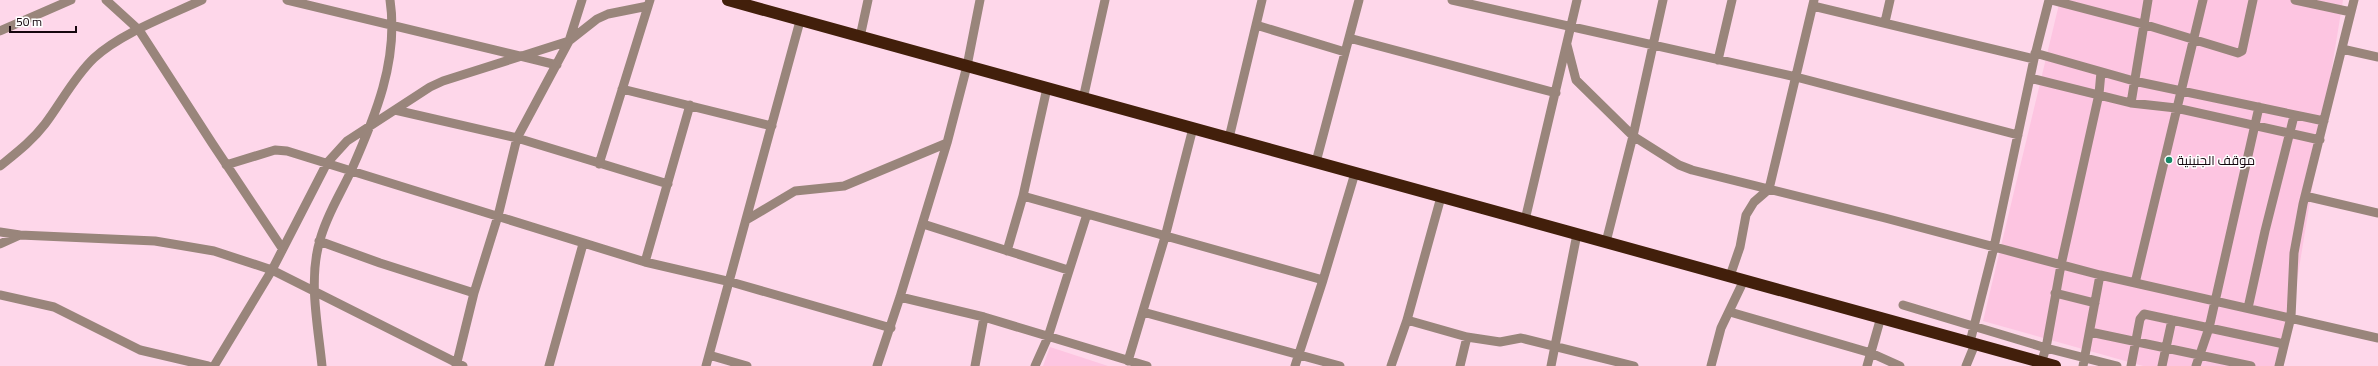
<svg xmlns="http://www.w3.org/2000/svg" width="2378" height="366" viewBox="0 0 2378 366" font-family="Georgia,Cairo,serif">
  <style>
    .built { fill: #fdc5e1 }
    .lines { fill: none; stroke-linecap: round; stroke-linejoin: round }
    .minor { stroke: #99857b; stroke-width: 9 }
    .highway { stroke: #421f0b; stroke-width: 12 }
    .poi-dot { fill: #178867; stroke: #fff; stroke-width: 1.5 }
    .labels { text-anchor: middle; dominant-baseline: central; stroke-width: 3; stroke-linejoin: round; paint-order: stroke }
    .poi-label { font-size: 13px; fill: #15060e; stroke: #fff; text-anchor: start }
  </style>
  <rect width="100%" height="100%" fill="#fed7ea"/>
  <path class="built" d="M2060,0H2343L2283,366H2143L1983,321Z
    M1050,347L1108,366H1043Z"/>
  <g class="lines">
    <path class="minor" d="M106,0L139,30L212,143L282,248
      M287,0L557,65
      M1452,0L1796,77L2018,135
      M2051,0L2143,24L2238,53L2242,51L2253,0
      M2295,0L2351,12
      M1813,6L2034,59
      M1885,22L1890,0
      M1256,25L1345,52
      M0,31L71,0
      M860,37L868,0
      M1349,38L1556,93
      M1567,45L1576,80L1633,136L1679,165L1692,170L1885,218L2100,275L2378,338
      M2342,49L2378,57
      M2035,53L2134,81L2324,121
      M1718,60L1732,0
      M2030,78L2131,103L2176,108L2320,140
      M622,89L772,126
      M1083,99L1105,0
      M2131,103L2148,0
      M395,110L517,138L668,184
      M1229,138L1262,0
      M1316,162L1359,0
      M599,164L650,0
      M226,165L275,150L287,151L645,262L731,282L891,328
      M0,166C16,153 32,141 45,124C61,103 74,77 94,58C121,33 168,16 202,0
      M1023,196L1323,280
      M2305,196L2378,213
      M748,219L795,191L844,186L947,143
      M1525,220L1577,0
      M923,224L1068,270
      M0,232L20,235L155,241L214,251L272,270L463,366
      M319,241L380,263L474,293
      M1606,242L1633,136L1663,0
      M0,244L20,235
      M1007,251L1023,196L1047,88
      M645,262L690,105
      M1730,276L1740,247L1746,215L1754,202L1769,189L1814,0
      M2135,283L2203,0
      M2055,293L2095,303
      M0,295L54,307L140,350L208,366
      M900,297L984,317L1147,366
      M1903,305L2046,348L2117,366
      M2248,308L2265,231L2294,116
      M1143,312L1340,366
      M1730,312L1871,353L1900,366
      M1407,320L1467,337L1500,342L1521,338L1634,366
      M2090,332L2251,366
      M1970,342L1994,247L2034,59L2049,0
      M709,355L747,366
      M1128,361L1165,237L1193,128
      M2041,363L2046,348L2061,265L2099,94L2101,72
      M214,366L272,270L327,163L347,141L430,87L443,81L569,41L597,19L608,14L648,6
      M322,366C318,325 308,280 320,240C327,214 340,195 351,171C375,117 399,60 390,0
      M456,366L474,293L498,216L517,138L569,41L582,0
      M549,366L583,244
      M706,366L800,21
      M877,366L900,297L947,143L967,66L980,0
      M975,366L984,317
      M1035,366L1048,337L1087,214
      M1295,366L1323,280L1355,173
      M1391,366L1407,320L1441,197
      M1460,366L1467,337
      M1551,366L1577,234
      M1711,366L1721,328L1744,280
      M1867,366L1881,317
      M1966,366L1975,344
      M2083,366L2100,275
      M2131,366L2140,319L2144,314L2284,344
      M2162,366L2172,320
      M2196,366L2209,328L2259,107
      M2279,366L2291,317L2294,253L2303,204L2354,0"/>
    <path class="highway" d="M728,0L2055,366"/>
  </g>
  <circle class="poi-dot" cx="2169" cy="160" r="4"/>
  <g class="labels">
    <g class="poi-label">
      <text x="2177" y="160">موقف الجنينية</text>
    </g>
  </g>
  <path d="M10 26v6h66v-6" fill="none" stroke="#15060e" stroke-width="2"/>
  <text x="16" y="26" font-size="12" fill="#15060e" stroke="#ffffff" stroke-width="3" paint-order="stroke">50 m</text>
</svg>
